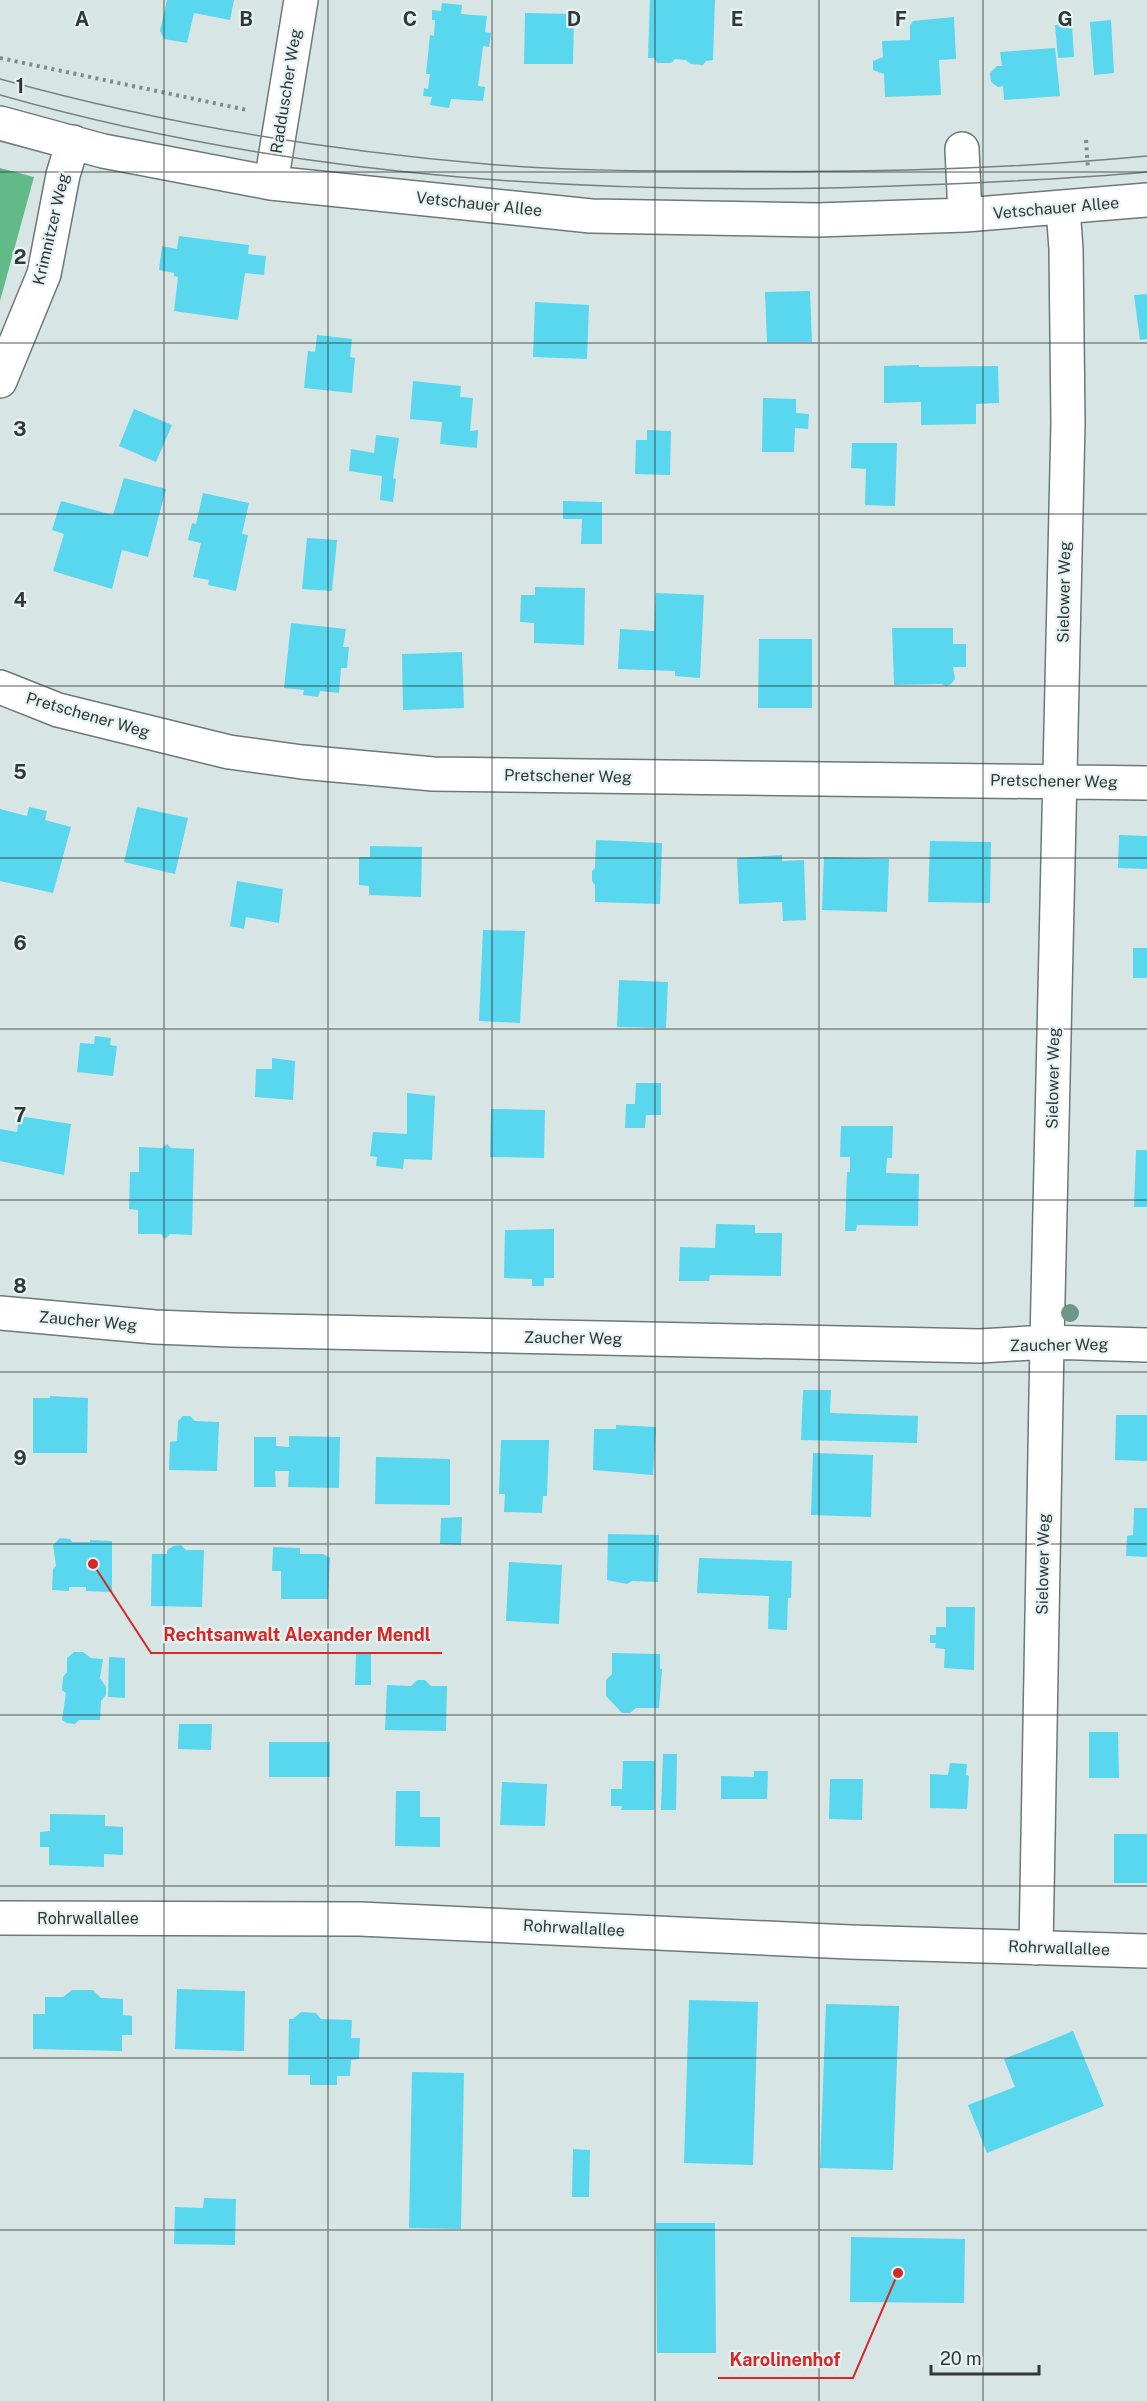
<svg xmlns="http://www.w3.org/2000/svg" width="1147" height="2401" viewBox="0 0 1147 2401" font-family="'Public Sans',sans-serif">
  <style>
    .forest { fill: #61bb88 }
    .building { fill: #58d7ee }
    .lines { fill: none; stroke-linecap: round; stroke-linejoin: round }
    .minor-casing { stroke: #6c7978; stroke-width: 36 }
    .path { stroke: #828b8b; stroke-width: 4; stroke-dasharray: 3 4.5; stroke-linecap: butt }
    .minor { stroke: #fff; stroke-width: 33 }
    .tram { stroke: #77807f; stroke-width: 1.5 }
    .tree { fill: #6d9885 }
    .grid { fill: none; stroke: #323837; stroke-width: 1.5; stroke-opacity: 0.55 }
    .labels { text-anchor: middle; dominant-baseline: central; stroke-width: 4.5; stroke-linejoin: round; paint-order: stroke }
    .street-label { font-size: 16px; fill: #323837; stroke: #e5f3f2 }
    .grid-label { font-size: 20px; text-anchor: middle; font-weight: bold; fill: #323837; stroke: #e5f3f2; stroke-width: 4.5; stroke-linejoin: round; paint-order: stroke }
    .leader { fill: none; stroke: #d62828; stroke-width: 2 }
    .callout-dot { fill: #d62828; stroke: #e5f3f2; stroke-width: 2 }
    .callout-label { font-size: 18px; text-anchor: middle; font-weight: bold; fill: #d62828; stroke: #e5f3f2; stroke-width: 4.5; stroke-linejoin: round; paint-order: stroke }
  </style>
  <rect width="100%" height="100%" fill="#d8e5e5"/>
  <path class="forest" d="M0,168L34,177L0,301Z"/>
  <path class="building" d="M167,0H234L230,20L194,13L187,43L164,39L160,31Z
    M650,0H715L713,60L706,61L703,65L691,64L686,60L675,59L671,63H657L654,58H648Z
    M442,3L462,5L461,14L487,16L485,32L491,33L489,47L483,46L478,86L485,87L483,101L451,99L449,108L430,105L432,97L423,96L424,88L428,89L430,74H426L430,35L434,36L435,20H432V10L441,11Z
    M525,13L574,14L573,64H524Z
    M954,17L956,59L939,60L941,95L885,97L884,74L873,70V61L883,57L882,41L910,40V25L913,21Z
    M1111,20L1114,73L1094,75L1090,22Z
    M1072,24L1074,57L1058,58L1055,25Z
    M1055,48L1060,96L1004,100L1003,86L998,87L991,82L990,73L997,66H1002L1000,52Z
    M179,236L249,245L248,254L266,256L264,275L245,273L238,320L174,311L178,277L174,276V273L159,270L162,246L177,249Z
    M810,291L812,342H767L765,292Z
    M1147,294V339L1140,340L1134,295Z
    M535,302L589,305L587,359L533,357Z
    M317,335L352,339L350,357L355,358L352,393L304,388L308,351L315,352Z
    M919,365V367L998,366L999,403L976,404V424L921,425V402L884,403V366Z
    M413,381L461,386L460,397L473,398L470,431L478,430L477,448L440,444L442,422L410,419Z
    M763,398L796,399V413L809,414L808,429L795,428L794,452H762Z
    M134,409L172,425L156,462L119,446Z
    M647,430L671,431L670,475L635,474L636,440H647Z
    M376,435L399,438L393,478L396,479L393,502L380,500L382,476L349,471L351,449L374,453Z
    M852,443H897L895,506L865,505L866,469L851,468Z
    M124,478L166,489L148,557L122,550L112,589L53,571L64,534L52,530L61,501L113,515Z
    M203,493L249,503L242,534L248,535L236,591L208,585L209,580L193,577L201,543L188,540L192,523L196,524Z
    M563,501L602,502V544H581L582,519H563Z
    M307,538L337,540L332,591L302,589Z
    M535,587L585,588L584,645L534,643V623L520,622L521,595H535Z
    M656,593L704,595L700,678L675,676V671L618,669L620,629L654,631Z
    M291,623L346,629L343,647H349L347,668H341L339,693L320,691L318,697L303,695L304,690L284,688Z
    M892,628H953V644H966V667H953L955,679L951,684L946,686L942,684L894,685Z
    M759,639H812V708H758Z
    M462,652L464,708L403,710L402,654Z
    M29,807L47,811L45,820L71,827L53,893L0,881V809L27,816Z
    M137,807L188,818L175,874L124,862Z
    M1119,835L1147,836V869L1118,868Z
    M596,840L662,843L660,904L595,902V885L592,881V871L595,868Z
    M930,841L991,842L990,903L928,902Z
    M370,846L422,847L421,897L369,895V886L359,885V857H370Z
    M782,855V861L804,860L806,920L783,921L782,902L739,904L737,858Z
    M824,857L889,859L887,912L822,910Z
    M237,881L283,889L279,923L246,917L244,929L230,926Z
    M483,930L525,931L520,1023L479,1021Z
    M1133,948H1147V978H1133Z
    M619,980L668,982L666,1028L617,1027Z
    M95,1036L111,1038L110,1045L117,1046L113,1076L77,1072L80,1043L94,1044Z
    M272,1058L295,1061L293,1100L255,1097L256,1069H272Z
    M636,1083H661V1115H646L645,1128H625L626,1104H635Z
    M407,1093L435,1096L432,1160L404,1159L403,1169L376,1166L377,1157L370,1156L373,1132L407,1134Z
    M491,1109L545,1110L544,1158L490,1157Z
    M19,1116L71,1124L64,1175L0,1161V1129L17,1132Z
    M841,1126H893L892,1158H887L886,1173L919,1174L918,1226L857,1225L856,1231H845L847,1172H850V1157H840Z
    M167,1144L171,1148L194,1149L192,1235L170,1234L165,1239L161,1234H138V1210L129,1209L130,1172H139V1147L162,1148Z
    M1136,1150H1147V1207H1134Z
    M716,1224L755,1225V1233H782L781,1276L710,1275L709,1281H679L680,1247L715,1248Z
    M554,1229V1278H544V1286H532V1279L504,1278L505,1230Z
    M803,1390H831L830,1413L918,1416L917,1443L801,1440Z
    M50,1396L88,1398L87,1453H33V1398H50Z
    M1116,1415H1147V1461L1115,1460Z
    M183,1416H190L195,1421L219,1422L217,1471L169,1470L170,1442L177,1441L178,1421Z
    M616,1425L656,1427L653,1475L593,1470L594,1429H616Z
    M289,1436L340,1437L339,1488L288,1487L289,1471H275L276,1487H254V1437H276V1446L289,1447Z
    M501,1440H549L547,1496H543L542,1513L504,1512L505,1494H499Z
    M813,1453L873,1455L871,1517L811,1515Z
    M376,1457L450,1459V1505L375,1504Z
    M1134,1508H1147V1557L1126,1556L1127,1536L1133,1535Z
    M462,1517L461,1545L440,1544L441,1518Z
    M608,1534L659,1535L658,1582L632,1581L627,1584L607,1580Z
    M60,1538L70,1539L72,1542H90V1540L112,1541V1592L86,1591V1587H69V1591L52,1590L53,1569L56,1566L53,1545Z
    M181,1545L186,1550H204L202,1607L151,1606L152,1554H167V1550L173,1546Z
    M273,1547L300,1548V1554H323L330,1558L328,1599H281V1571H272Z
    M699,1558L792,1561L791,1598H788L787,1630L768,1629L769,1596L697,1593Z
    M509,1562L562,1565L559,1624L506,1621Z
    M946,1607H975L974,1670L944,1668L945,1649L935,1648L936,1643H930V1635H936V1627H946Z
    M74,1652H83L91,1658L103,1659L100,1678L106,1687V1695L101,1701L100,1720H79L75,1724L67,1723L62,1720L66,1693L62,1690L63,1677L67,1672V1658Z
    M356,1653H371V1685H355Z
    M612,1653L660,1654V1669H662L659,1708H636L630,1713H622L606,1696V1680L612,1674Z
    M109,1657L125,1658V1698L108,1697Z
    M417,1680H425L431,1686H447L446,1731L385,1730L387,1685L411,1686Z
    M179,1724H212L211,1750L178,1749Z
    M1089,1732H1118L1119,1778H1089Z
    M269,1742H330V1777H269Z
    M663,1754H677L676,1810H661Z
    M623,1761H655L654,1810H621L622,1806H611V1789H622Z
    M950,1763L967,1764L966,1775L969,1776L967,1809L930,1808V1774L948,1775Z
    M754,1771H768L767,1799H721V1776L754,1777Z
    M830,1779H863L862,1820L829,1819Z
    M502,1782L547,1784L545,1826L500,1825Z
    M396,1791H420V1817H440V1847L395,1846Z
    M50,1814L105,1815V1826L123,1827V1855L104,1854V1867L49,1865V1847H40V1832L50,1831Z
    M1114,1834H1147V1883H1114Z
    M177,1989L245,1991L244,2051L175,2049Z
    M72,1990H93L101,1998L123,1999V2015L132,2016V2035H122V2051L33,2049V2014H45V1997H63Z
    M689,2000L758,2002L753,2165L684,2163Z
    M826,2004L899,2006L893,2170L820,2168Z
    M301,2012L316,2013L321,2019L352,2020L351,2038H360L359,2059L351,2060L350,2076H337V2085H310V2075H288L289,2019H293Z
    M1073,2031L1104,2106L987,2153L968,2105L1015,2087L1004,2059Z
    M412,2072L464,2073L461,2229L409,2228Z
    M573,2149L590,2150L589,2197H572Z
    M204,2198L236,2199L235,2245L174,2244L175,2207L203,2208Z
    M656,2223H715L716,2353H657Z
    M851,2237L965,2239L964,2303L850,2302Z"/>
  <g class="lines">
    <g class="minor-casing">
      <path id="minor" d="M0,123L103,151L271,183L591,216L817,220L965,215L1147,200
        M962,149L965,215
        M271,183L301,0
        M0,381L44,274L63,175L73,142
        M0,687L58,710L229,752L302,762L433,774L1147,783
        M0,1313L155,1327L231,1330L980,1346L1047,1342L1147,1345
        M0,1918L360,1919L850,1942L1147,1951
        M1036,1948L1047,1342L1068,423L1066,249L1063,208"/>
    </g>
    <path class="path" d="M0,58L247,110
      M1086,140L1088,169"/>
    <use href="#minor" class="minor"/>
    <path class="tram" d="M0,79C158,123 322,150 486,164C567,171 648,171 729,171C868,173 1008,169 1147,156
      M0,95C299,180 612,198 921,185C996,182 1072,179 1147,172"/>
  </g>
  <circle class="tree" cx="1070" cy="1313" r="9"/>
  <path class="grid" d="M164,0V2401M328,0V2401M492,0V2401M655,0V2401M819,0V2401M983,0V2401M0,172H1147M0,343H1147M0,514H1147M0,686H1147M0,858H1147M0,1029H1147M0,1200H1147M0,1372H1147M0,1544H1147M0,1715H1147M0,1886H1147M0,2058H1147M0,2230H1147"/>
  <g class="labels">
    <g class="street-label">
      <text transform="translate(286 91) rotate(-81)">Radduscher Weg</text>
      <text transform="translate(479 204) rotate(6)">Vetschauer Allee</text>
      <text transform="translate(1056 208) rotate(-5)">Vetschauer Allee</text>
      <text transform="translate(51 229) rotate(-77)">Krimnitzer Weg</text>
      <text transform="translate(1064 592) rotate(-89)">Sielower Weg</text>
      <text transform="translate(88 715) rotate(16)">Pretschener Weg</text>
      <text transform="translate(568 776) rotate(1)">Pretschener Weg</text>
      <text transform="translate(1054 781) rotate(1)">Pretschener Weg</text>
      <text transform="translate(1053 1078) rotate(-89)">Sielower Weg</text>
      <text transform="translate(88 1321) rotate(5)">Zaucher Weg</text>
      <text transform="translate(573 1338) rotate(1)">Zaucher Weg</text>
      <text transform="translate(1059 1345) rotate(-1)">Zaucher Weg</text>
      <text transform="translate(1043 1564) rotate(-89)">Sielower Weg</text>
      <text x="88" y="1918">Rohrwallallee</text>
      <text transform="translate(574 1928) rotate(3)">Rohrwallallee</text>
      <text transform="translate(1059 1948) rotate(2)">Rohrwallallee</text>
    </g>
  </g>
  <g class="grid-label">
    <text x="82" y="26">A</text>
    <text x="246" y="26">B</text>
    <text x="410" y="26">C</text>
    <text x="574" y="26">D</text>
    <text x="737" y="26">E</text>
    <text x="901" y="26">F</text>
    <text x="1065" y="26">G</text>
    <text x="20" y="93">1</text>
    <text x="20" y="264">2</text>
    <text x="20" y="436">3</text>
    <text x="20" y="607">4</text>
    <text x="20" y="779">5</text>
    <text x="20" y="950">6</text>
    <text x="20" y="1122">7</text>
    <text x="20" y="1293">8</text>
    <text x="20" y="1465">9</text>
  </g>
  <path class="leader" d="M93 1564L151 1653H442M898 2273L853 2378H718"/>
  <g class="callout-dot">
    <circle cx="93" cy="1564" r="6"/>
    <circle cx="898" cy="2273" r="6"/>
  </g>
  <g class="callout-label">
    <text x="297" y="1641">Rechtsanwalt Alexander Mendl</text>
    <text x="785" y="2366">Karolinenhof</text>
  </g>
  <path d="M931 2365v9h108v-9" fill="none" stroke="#323837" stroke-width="3"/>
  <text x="940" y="2365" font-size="18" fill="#323837" stroke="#e5f3f2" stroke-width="4.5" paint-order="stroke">20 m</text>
</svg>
